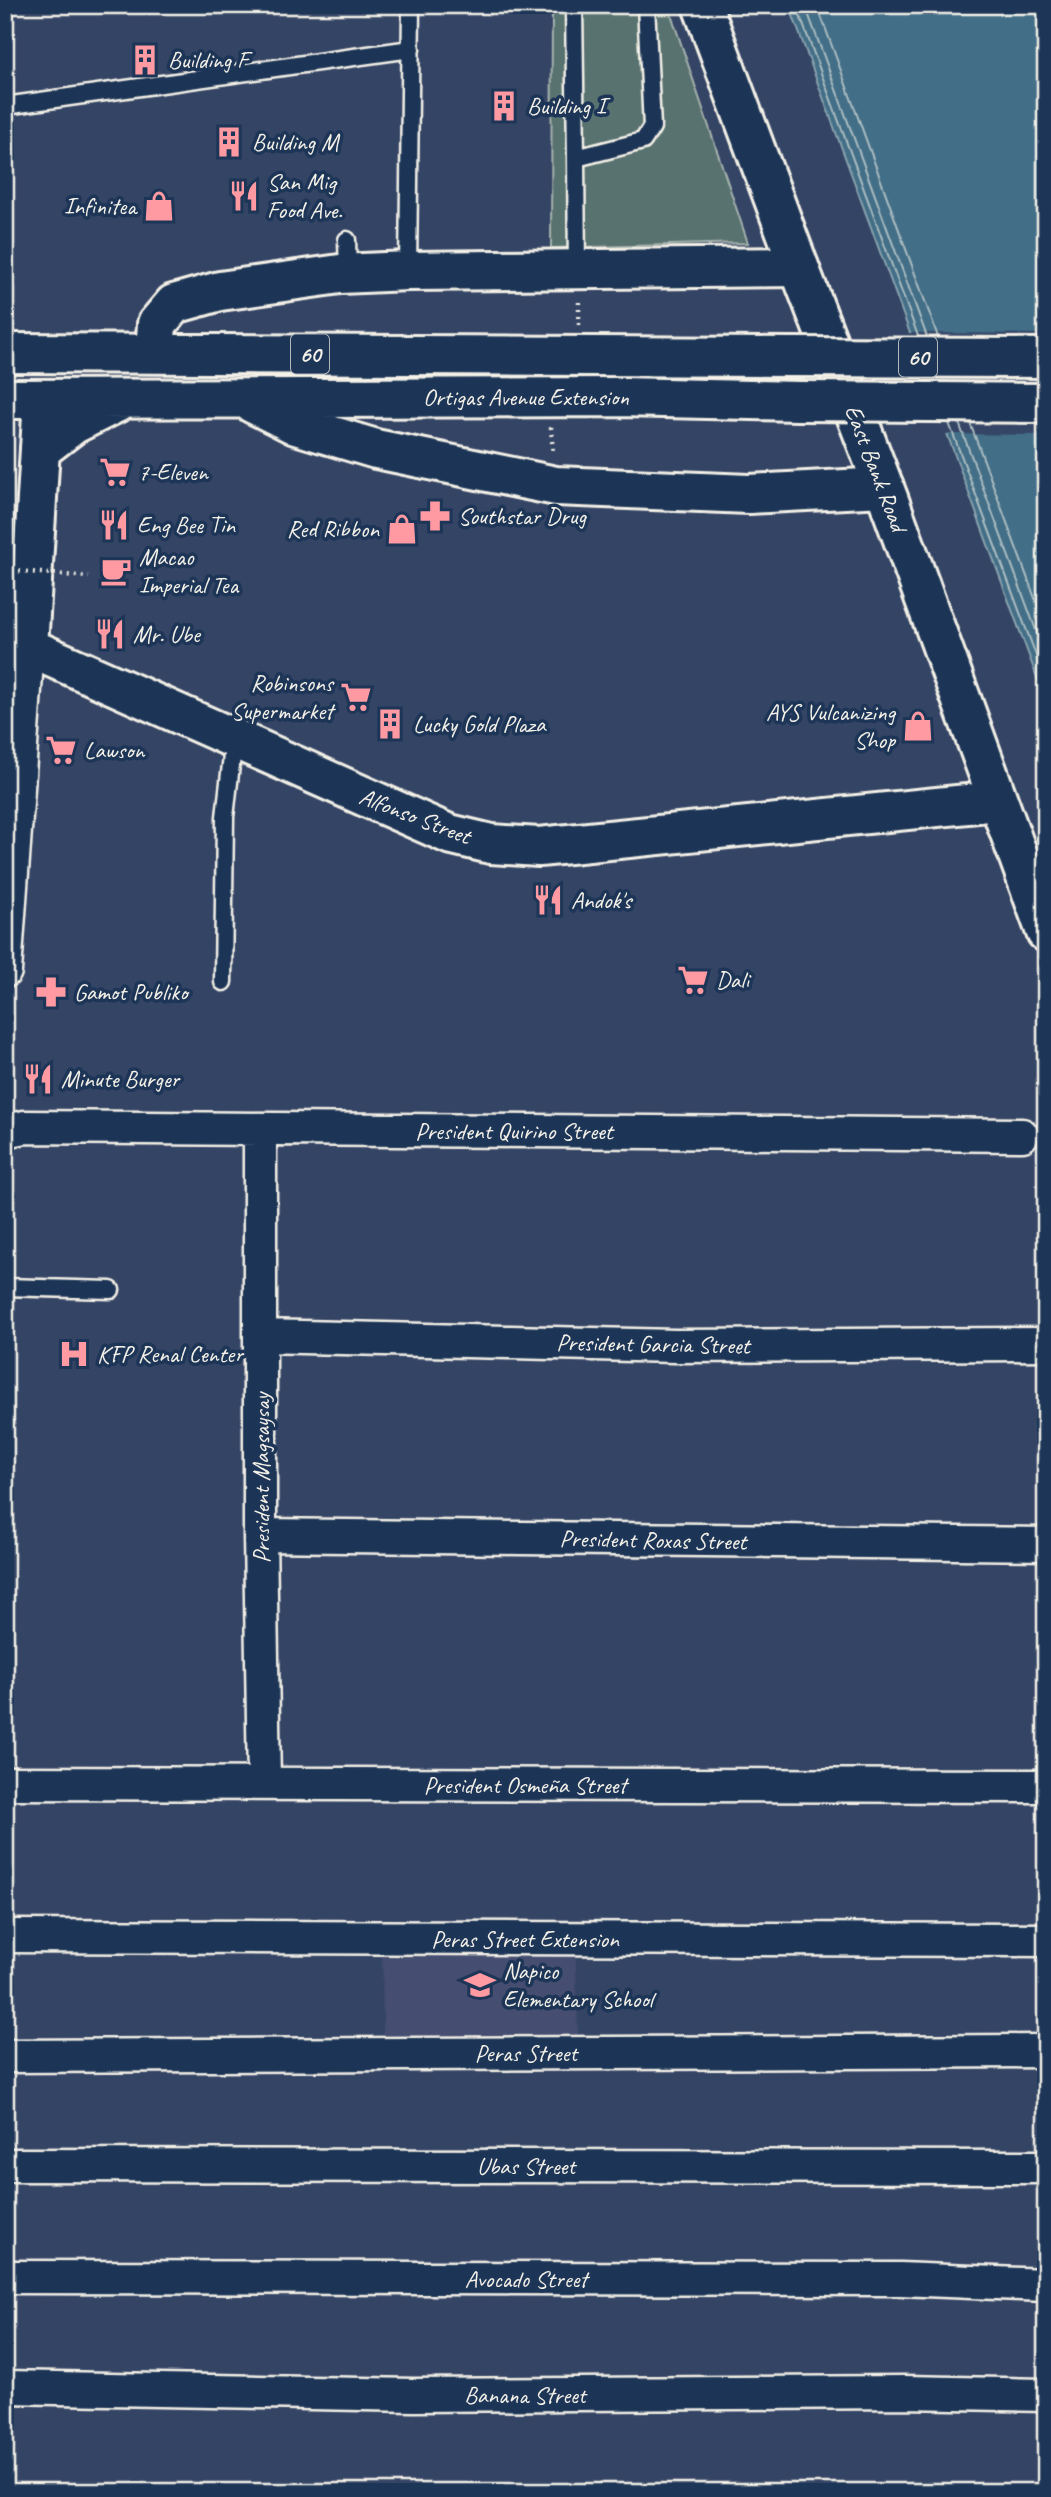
<svg xmlns="http://www.w3.org/2000/svg" width="1051" height="2497" viewBox="0 0 1051 2497" font-family="Caveat,sans-serif">
  <style>
    .built { fill: #444e6f }
    .green { fill: #58726f; stroke: #a6b2ac; stroke-width: 2 }
    .water { fill: #426e87; stroke: #89a2ae; stroke-width: 2 }
    .pier { fill: #344465 }
    .lines { fill: none; stroke-linecap: round; stroke-linejoin: round }
    .shore { stroke: #adbdc1; stroke-width: 2 }
    .service-casing { stroke: #f4f1e8; stroke-width: 21 }
    .minor-casing { stroke: #f4f1e8; stroke-width: 37 }
    .tertiary-casing { stroke: #f4f1e8; stroke-width: 44 }
    .secondary-casing { stroke: #f4f1e8; stroke-width: 44 }
    .primary-casing { stroke: #f4f1e8; stroke-width: 44 }
    .path { stroke: #f4f1e8; stroke-width: 4.5; stroke-dasharray: 2 5; stroke-linecap: butt }
    .service { stroke: #1d3557; stroke-width: 16 }
    .minor { stroke: #1d3557; stroke-width: 32 }
    .tertiary { stroke: #1d3557; stroke-width: 38 }
    .secondary { stroke: #1d3557; stroke-width: 38 }
    .primary { stroke: #1d3557; stroke-width: 38 }
    .primary-bridge-casing { stroke: #f4f1e8; stroke-width: 44; stroke-linecap: butt }
    .path-bridge { stroke: #f4f1e8; stroke-width: 4.5; stroke-dasharray: 2 5; stroke-linecap: butt }
    .primary-bridge { stroke: #1d3557; stroke-width: 38 }
    .labels { text-anchor: middle; dominant-baseline: central; stroke-width: 7; stroke-linejoin: round; paint-order: stroke }
    .shield { fill: #1d3557; stroke: #b4b9bc; stroke-width: 2 }
    .shield-label { font-size: 23px; font-weight: bold; fill: #f4f1e8 }
    .poi-label { font-size: 24px; fill: #f4f1e8; stroke: #1d3557; text-anchor: start }
    .street-label { font-size: 24px; fill: #f4f1e8; stroke: #1d3557 }
  </style>
  <rect width="100%" height="100%" fill="#344465"/>
  <filter id="ink" filterUnits="userSpaceOnUse"><feTurbulence type="fractalNoise" baseFrequency=".0143" numOctaves="2"/><feDisplacementMap in="SourceGraphic" scale="14" xChannelSelector="R" yChannelSelector="G"/><feConvolveMatrix kernelMatrix="1 2 1 2 8 2 1 2 1" color-interpolation-filters="sRGB"/></filter>
  <g filter="url(#ink)">
    <path class="built" d="M575,1932L578,2035H383L382,1935Z"/>
    <path class="green" d="M552,5H668L748,243L551,248Z"/>
    <path class="water" d="M789,5H1046V702Z"/>
    <path class="pier" d="M905,333L1046,334V435L942,434Z"/>
    <g class="lines">
      <path class="shore" d="M796,5L918,336
        M805,5L927,337
        M817,5L938,337
        M949,423L1046,682
        M959,423L1046,657
        M970,423L1046,628"/>
      <g class="service-casing">
        <path id="service" d="M574,5L576,158L643,141L652,127L646,5
          M5,106L411,49
          M576,158L577,270
          M347,240L348,274
          M408,271L411,5
          M5,601L31,602
          M223,982L225,817L234,738
          M5,1287L111,1290"/>
      </g>
      <g class="minor-casing">
        <path id="minor" d="M5,971L28,647
          M260,1130V1535L264,1784
          M5,1131L25,1127L1022,1135
          M261,1336L675,1346L1046,1344
          M260,1535L1046,1544
          M5,1783L1046,1786
          M5,1936L1046,1940
          M5,2056L1046,2051
          M5,2165L1046,2167
          M5,2277L900,2279L1046,2285
          M5,2387L414,2395L905,2392L1046,2395"/>
      </g>
      <g class="tertiary-casing">
        <path id="tertiary" d="M43,399L28,647L449,834L491,844L539,847L997,801"/>
      </g>
      <g class="secondary-casing">
        <path id="secondary" d="M702,5L799,267L888,498L1046,932"/>
      </g>
      <g class="primary-casing">
        <path id="primary" d="M5,353L791,357
          M155,353L157,324L174,304L220,291L340,274L408,271L799,267
          M5,399L620,397L799,401
          M252,403L296,425L376,449L556,486L749,494L884,487
          M40,450L74,424L118,402"/>
      </g>
      <path class="path" d="M579,302V325
        M5,312H8L7,319
        M551,427L553,453"/>
      <use href="#service" class="service"/>
      <use href="#minor" class="minor"/>
      <use href="#tertiary" class="tertiary"/>
      <use href="#secondary" class="secondary"/>
      <use href="#primary" class="primary"/>
      <g class="primary-bridge-casing">
        <path id="primary-bridge" d="M791,357L1046,358
          M799,401L1046,403"/>
      </g>
      <path class="path-bridge" d="M5,426L8,425L7,319
        M5,570L89,577"/>
      <use href="#primary-bridge" class="primary-bridge"/>
    </g>
  </g>
  <defs>
    <g id="building-bare" transform="scale(2.415)"><path d="M-4-6H4V6H1V3H-1V6H-4ZM-2.5-4.3h1.7v1.8h-1.7ZM.8-4.3h1.7v1.8H.8ZM-2.5-1h1.7V.8h-1.7ZM.8-1h1.7V.8H.8Z" fill="#ff9aa2" stroke="#1d3557" stroke-width="2.5" paint-order="stroke"/></g>
    <g id="restaurant-bare" transform="scale(2.415)"><path d="M-5-6h1v4h1v-4h1v4h1v-4h1v5L-1.5 .5V6h-2V.5L-5-1ZM5-6V6H3V1.5H1.5Q1.5-4 5-6Z" fill="#ff9aa2" stroke="#1d3557" stroke-width="2.5" paint-order="stroke"/></g>
    <g id="shop-bare" transform="scale(2.415)"><path d="M-5-2.5h2.3a2.7 3.5 0 0 1 5.4 0H5L5.5 6h-11ZM-1.5-2.5h3a1.5 2.3 0 0 0-3 0Z" fill="#ff9aa2" stroke="#1d3557" stroke-width="2.5" paint-order="stroke"/></g>
    <g id="supermarket-bare" transform="scale(2.415)"><path d="M-6-5.5h2.5l.6 2H6L4.5 2H-2.5L-4.4-4H-6ZM-1.5 3.2a1.3 1.3 0 1 0 .1 0ZM3 3.2a1.3 1.3 0 1 0 .1 0Z" fill="#ff9aa2" stroke="#1d3557" stroke-width="2.5" paint-order="stroke"/></g>
    <g id="pharmacy-bare" transform="scale(2.415)"><path d="M-2-6h4v4h4v4h-4v4h-4v-4h-4v-4h4Z" fill="#ff9aa2" stroke="#1d3557" stroke-width="2.5" paint-order="stroke"/></g>
    <g id="cafe-bare" transform="scale(2.415)"><path d="M-5.5-4.5H6V0H3Q3 3.5 0 3.5H-2.5Q-5.5 3.5-5.5 0ZM3-3.2v2h1.7v-2ZM-6 4.5H4V6H-6Z" fill="#ff9aa2" stroke="#1d3557" stroke-width="2.5" paint-order="stroke"/></g>
    <g id="hospital-bare" transform="scale(2.415)"><path d="M-5-5h3v3.5h4V-5h3V5h-3V1.5h-4V5h-3Z" fill="#ff9aa2" stroke="#1d3557" stroke-width="2.5" paint-order="stroke"/></g>
    <g id="school-bare" transform="scale(2.415)"><path d="M0-5L7-2L0 1L-7-2ZM-4 1L0 2.5L4 1V4Q0 6-4 4Z" fill="#ff9aa2" stroke="#1d3557" stroke-width="2.5" paint-order="stroke"/></g>
  </defs>
  <g fill-rule="evenodd">
    <use href="#building-bare" x="145" y="60"/>
    <use href="#building-bare" x="504" y="106"/>
    <use href="#building-bare" x="229" y="142"/>
    <use href="#restaurant-bare" x="244" y="196"/>
    <use href="#shop-bare" x="159" y="206"/>
    <use href="#supermarket-bare" x="115" y="472"/>
    <use href="#pharmacy-bare" x="435" y="516"/>
    <use href="#restaurant-bare" x="114" y="525"/>
    <use href="#shop-bare" x="402" y="529"/>
    <use href="#cafe-bare" x="116" y="571"/>
    <use href="#restaurant-bare" x="110" y="634"/>
    <use href="#supermarket-bare" x="356" y="697"/>
    <use href="#building-bare" x="390" y="724"/>
    <use href="#shop-bare" x="918" y="726"/>
    <use href="#supermarket-bare" x="61" y="750"/>
    <use href="#restaurant-bare" x="548" y="900"/>
    <use href="#supermarket-bare" x="693" y="980"/>
    <use href="#pharmacy-bare" x="51" y="992"/>
    <use href="#restaurant-bare" x="38" y="1079"/>
    <use href="#hospital-bare" x="74" y="1354"/>
    <use href="#school-bare" x="480" y="1985"/>
  </g>
  <g class="labels">
    <g class="shield">
      <rect x="291" y="334.5" width="38" height="39" rx="5"/>
      <rect x="899" y="337.5" width="38" height="39" rx="5"/>
    </g>
    <g class="shield-label">
      <text x="310" y="354">60</text>
      <text x="918" y="357">60</text>
    </g>
    <g class="poi-label">
      <text x="168" y="60">Building F</text>
      <text x="527" y="106">Building I</text>
      <text x="252" y="142">Building M</text>
      <text x="267" y="182">San Mig<tspan x="267" dy="28">Food Ave.</tspan></text>
      <text x="136" y="206" text-anchor="end">Infinitea</text>
      <text x="138" y="472">7-Eleven</text>
      <text x="458" y="516">Southstar Drug</text>
      <text x="137" y="525">Eng Bee Tin</text>
      <text x="379" y="529" text-anchor="end">Red Ribbon</text>
      <text x="139" y="557">Macao<tspan x="139" dy="28">Imperial Tea</tspan></text>
      <text x="133" y="634">Mr. Ube</text>
      <text x="333" y="683" text-anchor="end">Robinsons<tspan x="333" dy="28">Supermarket</tspan></text>
      <text x="895" y="712" text-anchor="end">AYS Vulcanizing<tspan x="895" dy="28">Shop</tspan></text>
      <text x="413" y="724">Lucky Gold Plaza</text>
      <text x="84" y="750">Lawson</text>
      <text x="571" y="900">Andok's</text>
      <text x="716" y="980">Dali</text>
      <text x="74" y="992">Gamot Publiko</text>
      <text x="61" y="1079">Minute Burger</text>
      <text x="97" y="1354">KFP Renal Center</text>
      <text x="503" y="1971">Napico<tspan x="503" dy="28">Elementary School</tspan></text>
    </g>
    <g class="street-label">
      <text x="526" y="397">Ortigas Avenue Extension</text>
      <text transform="translate(876 468) rotate(69)">East Bank Road</text>
      <text transform="translate(415 816) rotate(21)">Alfonso Street</text>
      <text x="514" y="1131">President Quirino Street</text>
      <text transform="translate(653 1344) rotate(1)">President Garcia Street</text>
      <text transform="translate(261 1478) rotate(-90)">President Magsaysay</text>
      <text transform="translate(653 1540) rotate(1)">President Roxas Street</text>
      <text x="525" y="1785">President Osmeña Street</text>
      <text x="525" y="1939">Peras Street Extension</text>
      <text x="526" y="2053">Peras Street</text>
      <text x="526" y="2166">Ubas Street</text>
      <text x="526" y="2279">Avocado Street</text>
      <text x="525" y="2395">Banana Street</text>
    </g>
  </g>
  <rect width="1051" height="2497" fill="none" stroke="#1d3557" stroke-width="28"/>
  <rect x="14" y="14" width="1023" height="2469" fill="none" stroke="#f4f1e8" stroke-width="2.5" filter="url(#ink)"/>
</svg>
